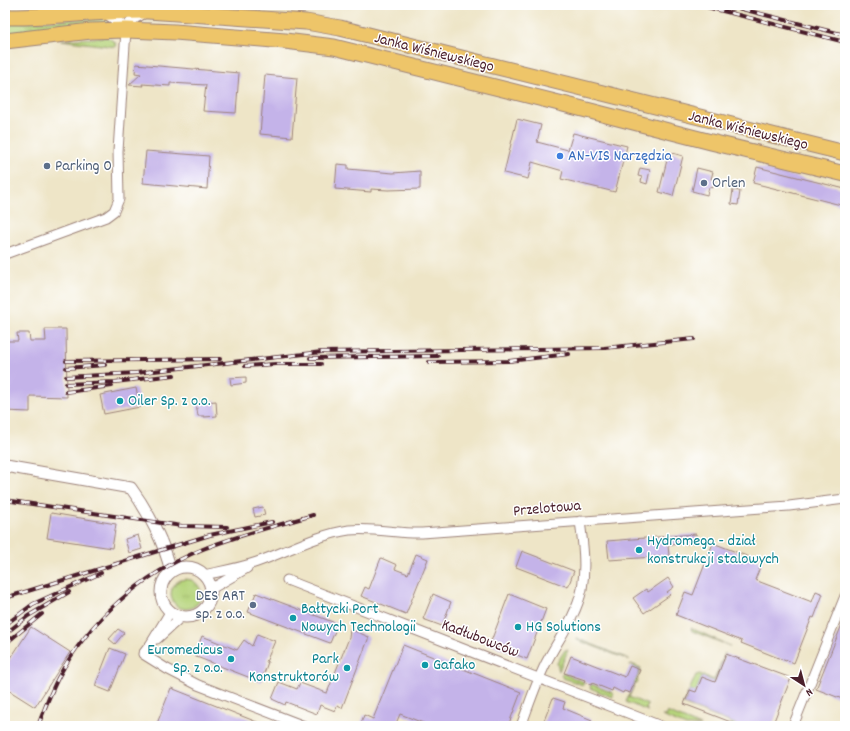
<svg xmlns="http://www.w3.org/2000/svg" width="850" height="731" viewBox="0 0 850 731" font-family="Dekko,sans-serif">
  <style>
    .grass { fill: url(#grass-tufts); stroke: #807a53 }
    .garden { fill: #b6d47b; stroke: #807a53 }
    .building { fill: #c4b3e9 }
    .lines { fill: none; stroke-linecap: round; stroke-linejoin: round }
    .minor-casing { stroke: #9c8279; stroke-width: 11 }
    .tertiary-casing { stroke: #9c8279; stroke-width: 13 }
    .trunk-casing { stroke: #9c8279; stroke-width: 17 }
    .minor { stroke: #fff; stroke-width: 9 }
    .tertiary { stroke: #fff; stroke-width: 11 }
    .trunk { stroke: #eec569; stroke-width: 15 }
    .rail-casing { stroke: #4a1f2b; stroke-width: 4 }
    .rail { stroke: #fff; stroke-width: 2.5; stroke-dasharray: 8; stroke-linecap: butt }
    .shop-dot { fill: #3f7fe0; stroke: #fff; stroke-width: 1.5 }
    .service-dot { fill: #5c6f8a; stroke: #fff; stroke-width: 1.5 }
    .culture-dot { fill: #0f9aa8; stroke: #fff; stroke-width: 1.5 }
    .labels { text-anchor: middle; dominant-baseline: central; stroke-width: 3; stroke-linejoin: round; paint-order: stroke }
    .street-label { font-size: 16px; fill: #4a1f2b; stroke: #fff }
    .shop-label { font-size: 16px; fill: #366cbe; stroke: #fff; text-anchor: start }
    .service-label { font-size: 16px; fill: #4e5e75; stroke: #fff; text-anchor: start }
    .culture-label { font-size: 16px; fill: #0d838f; stroke: #fff; text-anchor: start }
  </style>
  <defs>
    <pattern id="grass-tufts" width="24" height="20" patternUnits="userSpaceOnUse"><rect width="24" height="20" fill="#b6d47b"/><path d="M3 7l-1-3M5 7V3M7 7l1-3M15 17l-1-3M17 17v-4M19 17l1-3" fill="none" stroke="#9eb66a"/></pattern>
  </defs>
  <rect width="100%" height="100%" fill="#fff"/>
  <filter id="ink" filterUnits="userSpaceOnUse"><feTurbulence type="fractalNoise" baseFrequency=".025" numOctaves="2"/><feDisplacementMap in="SourceGraphic" scale="8" xChannelSelector="R" yChannelSelector="G"/><feConvolveMatrix kernelMatrix="1 2 1 2 8 2 1 2 1" color-interpolation-filters="sRGB"/></filter>
  <filter id="wash" filterUnits="userSpaceOnUse"><feTurbulence type="fractalNoise" baseFrequency=".012" numOctaves="4" result="noise"/><feDisplacementMap in="SourceGraphic" scale="16" xChannelSelector="R" yChannelSelector="G"/><feGaussianBlur stdDeviation="0.9" result="paint"/><feColorMatrix in="noise" values="0 0 0 0 0 0 0 0 0 0 0 0 0 0 0 0 0 1.4 0 .05"/><feComposite in="paint" operator="in"/></filter>
  <g filter="url(#wash)">
    <rect width="100%" height="100%" fill="#eee5c7"/>
    <path class="grass" d="M102,18L112,23L5,35V23Z
      M107,37L115,42L116,47L61,40Z
      M171 594a15 15 0 1 1 30 0a15 15 0 1 1-30 0Z
      M691,628L730,646L692,631Z
      M565,650H568L559,671L557,663Z
      M725,653L715,682L702,677L696,692L690,690L684,703L736,724L735,726H731L732,723L683,704L696,675L700,674L714,680Z
      M631,664L630,666L631,664L641,668L637,680L638,681L637,684L635,683L629,697L648,705L646,709L648,711L626,702L639,670L633,667L634,665Z
      M562,673L584,682L583,685L563,678L561,675Z
      M591,684L613,693L612,697L590,688Z
      M667,712L701,726H686L662,716H665Z"/>
    <path class="garden" d="M576,638L629,659V660L575,639Z"/>
    <g id="blocks">
      <path class="building" d="M136,64L239,73L236,113L203,111L206,85L170,83V86L142,84L143,86L129,85L141,74L135,73Z
        M265,75L297,78L292,137L260,134Z
        M517,119L541,125L537,142L568,150L573,133L627,146L615,192L561,179L563,171L532,162L528,179L504,173Z
        M146,151L209,156L207,189L143,183Z
        M669,152L683,156L673,196L659,192Z
        M337,164L348,165V169L393,173L420,171V189L388,190L371,189V192L335,189Z
        M757,167L845,189V206L753,183Z
        M640,168L650,170L647,184L641,182L642,177L638,176Z
        M697,168L713,172L711,179L715,180L713,188L709,187L707,195L692,191Z
        M733,190L740,191L738,205L731,204Z
        M45,329H66L67,397L30,396V412L5,411V341H18L17,333H29L30,341H46Z
        M246,377V383L231,385L230,378Z
        M136,388L140,407L104,414L100,395Z
        M216,401L217,416L204,417V416H198L196,403Z
        M263,507L265,515L255,517L253,509Z
        M51,513L116,524L112,548L47,538Z
        M696,534L697,543L668,545L669,556L609,560L607,541Z
        M138,535L142,549L129,553L125,539Z
        M713,543L762,562L755,580L812,602L816,591L823,594L814,618L812,617L794,663L787,660L786,661L741,643L742,641L676,615L685,592L693,595Z
        M522,551L574,571L568,587L516,567Z
        M416,554L428,559L406,614L361,596L365,587L369,589L381,558L397,565L395,569L408,574Z
        M668,578L674,587L667,592L670,595L644,613L633,598L646,589L648,592Z
        M256,593L338,624L330,643L248,612Z
        M433,594L451,602L442,626L423,619Z
        M509,594L546,609L527,659L490,644Z
        M845,617V700L816,689Z
        M31,627L70,652L35,707L5,688V667Z
        M118,629L124,633L115,644L109,639Z
        M350,629L369,637L342,708L337,706L335,711L320,705L317,714L286,702L285,705L272,699L279,682L297,689L300,683L327,693L349,638Z
        M257,634L275,641L266,662H268L261,682L194,656L202,636L237,650L244,640L252,646Z
        M403,645L521,692L508,726H431L400,714L395,726H360L364,715L373,719Z
        M110,648L125,654L110,692L95,686Z
        M726,654L791,678L772,726H735L736,724L684,704L690,690L696,692L702,677L715,682Z
        M571,656L625,677L630,666L640,670L630,693L624,691L623,693L613,688L612,691L592,683L591,685L584,682L585,680L564,673Z
        M171,688L267,726H156Z
        M553,698L565,702L563,708L592,720L589,726H550L543,723Z"/>
    </g>
  </g>
  <g filter="url(#ink)">
    <use href="#blocks" fill-opacity="0" stroke="#9c8279" stroke-width="1"/>
    <g class="lines">
      <g class="minor-casing">
        <path id="minor" d="M104,13L120,23L126,30
          M5,254L106,217L114,211L119,199L118,151L126,30C128,21 138,17 145,13
          M204,575C222,571 240,568 257,562C288,551 317,535 349,530C373,527 398,534 422,533L789,506L845,499
          M287,580L661,726
          M211,589L247,568
          M170,612L150,645L143,654L167,669L198,685L304,726
          M157,639L181,617
          M521,726C529,705 536,683 546,663C559,638 576,617 582,589C586,566 583,543 580,521
          M793,726L845,596"/>
      </g>
      <g class="tertiary-casing">
        <path id="tertiary" d="M5,466L131,488C148,511 165,544 171,572
          M161 592a25 25 0 1 1 50 0a25 25 0 1 1-50 0Z"/>
      </g>
      <g class="trunk-casing">
        <path id="trunk" d="M5,17C53,18 100,10 148,11L306,22L340,28L845,153
          M5,41L91,31L126,30L175,32L285,41L334,47L575,107L711,142L845,174"/>
      </g>
      <use href="#minor" class="minor"/>
      <use href="#tertiary" class="tertiary"/>
      <use href="#trunk" class="trunk"/>
      <g class="rail-casing">
        <path id="rail" d="M699,5L845,42
          M726,5L845,35
          M310,358L438,356
          M66,361L220,359
          M429,362L509,361L569,354
          M245,366L276,364H321
          M66,368L105,365
          M66,377L136,373L322,352L604,348L694,339
          M66,384L115,382L174,375
          M66,392L112,386
          M5,500L182,526L227,527
          M5,598L210,535L272,522
          M5,625L33,604L101,573
          M5,634L28,616L69,592
          M5,644L42,614
          M38,726C44,710 50,694 58,678C89,620 142,574 203,549C238,535 276,526 313,515"/>
      </g>
      <use href="#rail" class="rail"/>
    </g>
  </g>
  <circle class="shop-dot" cx="560" cy="156" r="4"/>
  <g class="service-dot">
    <circle cx="47" cy="166" r="4"/>
    <circle cx="704" cy="183" r="4"/>
    <circle cx="253" cy="605" r="4"/>
  </g>
  <g class="culture-dot">
    <circle cx="120" cy="401" r="4"/>
    <circle cx="639" cy="550" r="4"/>
    <circle cx="293" cy="618" r="4"/>
    <circle cx="518" cy="627" r="4"/>
    <circle cx="231" cy="659" r="4"/>
    <circle cx="425" cy="665" r="4"/>
    <circle cx="347" cy="668" r="4"/>
  </g>
  <g class="labels">
    <g class="street-label">
      <text transform="translate(434 53) rotate(14)">Janka Wiśniewskiego</text>
      <text transform="translate(748 131) rotate(14)">Janka Wiśniewskiego</text>
      <text transform="translate(547 509) rotate(-5)">Przelotowa</text>
      <text transform="translate(480 639) rotate(21)">Kadłubowców</text>
    </g>
    <g class="shop-label">
      <text x="568" y="156">AN-VIS Narzędzia</text>
    </g>
    <g class="service-label">
      <text x="55" y="166">Parking 0</text>
      <text x="712" y="183">Orlen</text>
      <text x="245" y="596" text-anchor="end">DES ART<tspan x="245" dy="18">sp. z o.o.</tspan></text>
    </g>
    <g class="culture-label">
      <text x="128" y="401">Oiler Sp. z o.o.</text>
      <text x="647" y="541">Hydromega - dział<tspan x="647" dy="18">konstrukcji stalowych</tspan></text>
      <text x="301" y="609">Bałtycki Port<tspan x="301" dy="18">Nowych Technologii</tspan></text>
      <text x="526" y="627">HG Solutions</text>
      <text x="223" y="650" text-anchor="end">Euromedicus<tspan x="223" dy="18">Sp. z o.o.</tspan></text>
      <text x="339" y="659" text-anchor="end">Park<tspan x="339" dy="18">Konstruktorów</tspan></text>
      <text x="433" y="665">Gafako</text>
    </g>
  </g>
  <rect width="850" height="731" fill="none" stroke="#fff" stroke-width="20"/>
  <g transform="translate(804 685) rotate(144)" stroke="#ffffff" stroke-width="3" paint-order="stroke">
  <path d="M0-3L7 15L0 10L-7 15Z" fill="#4a1f2b"/>
  <text y="-6" font-size="11" font-weight="bold" text-anchor="middle" fill="#4a1f2b">N</text>
  </g>
</svg>
